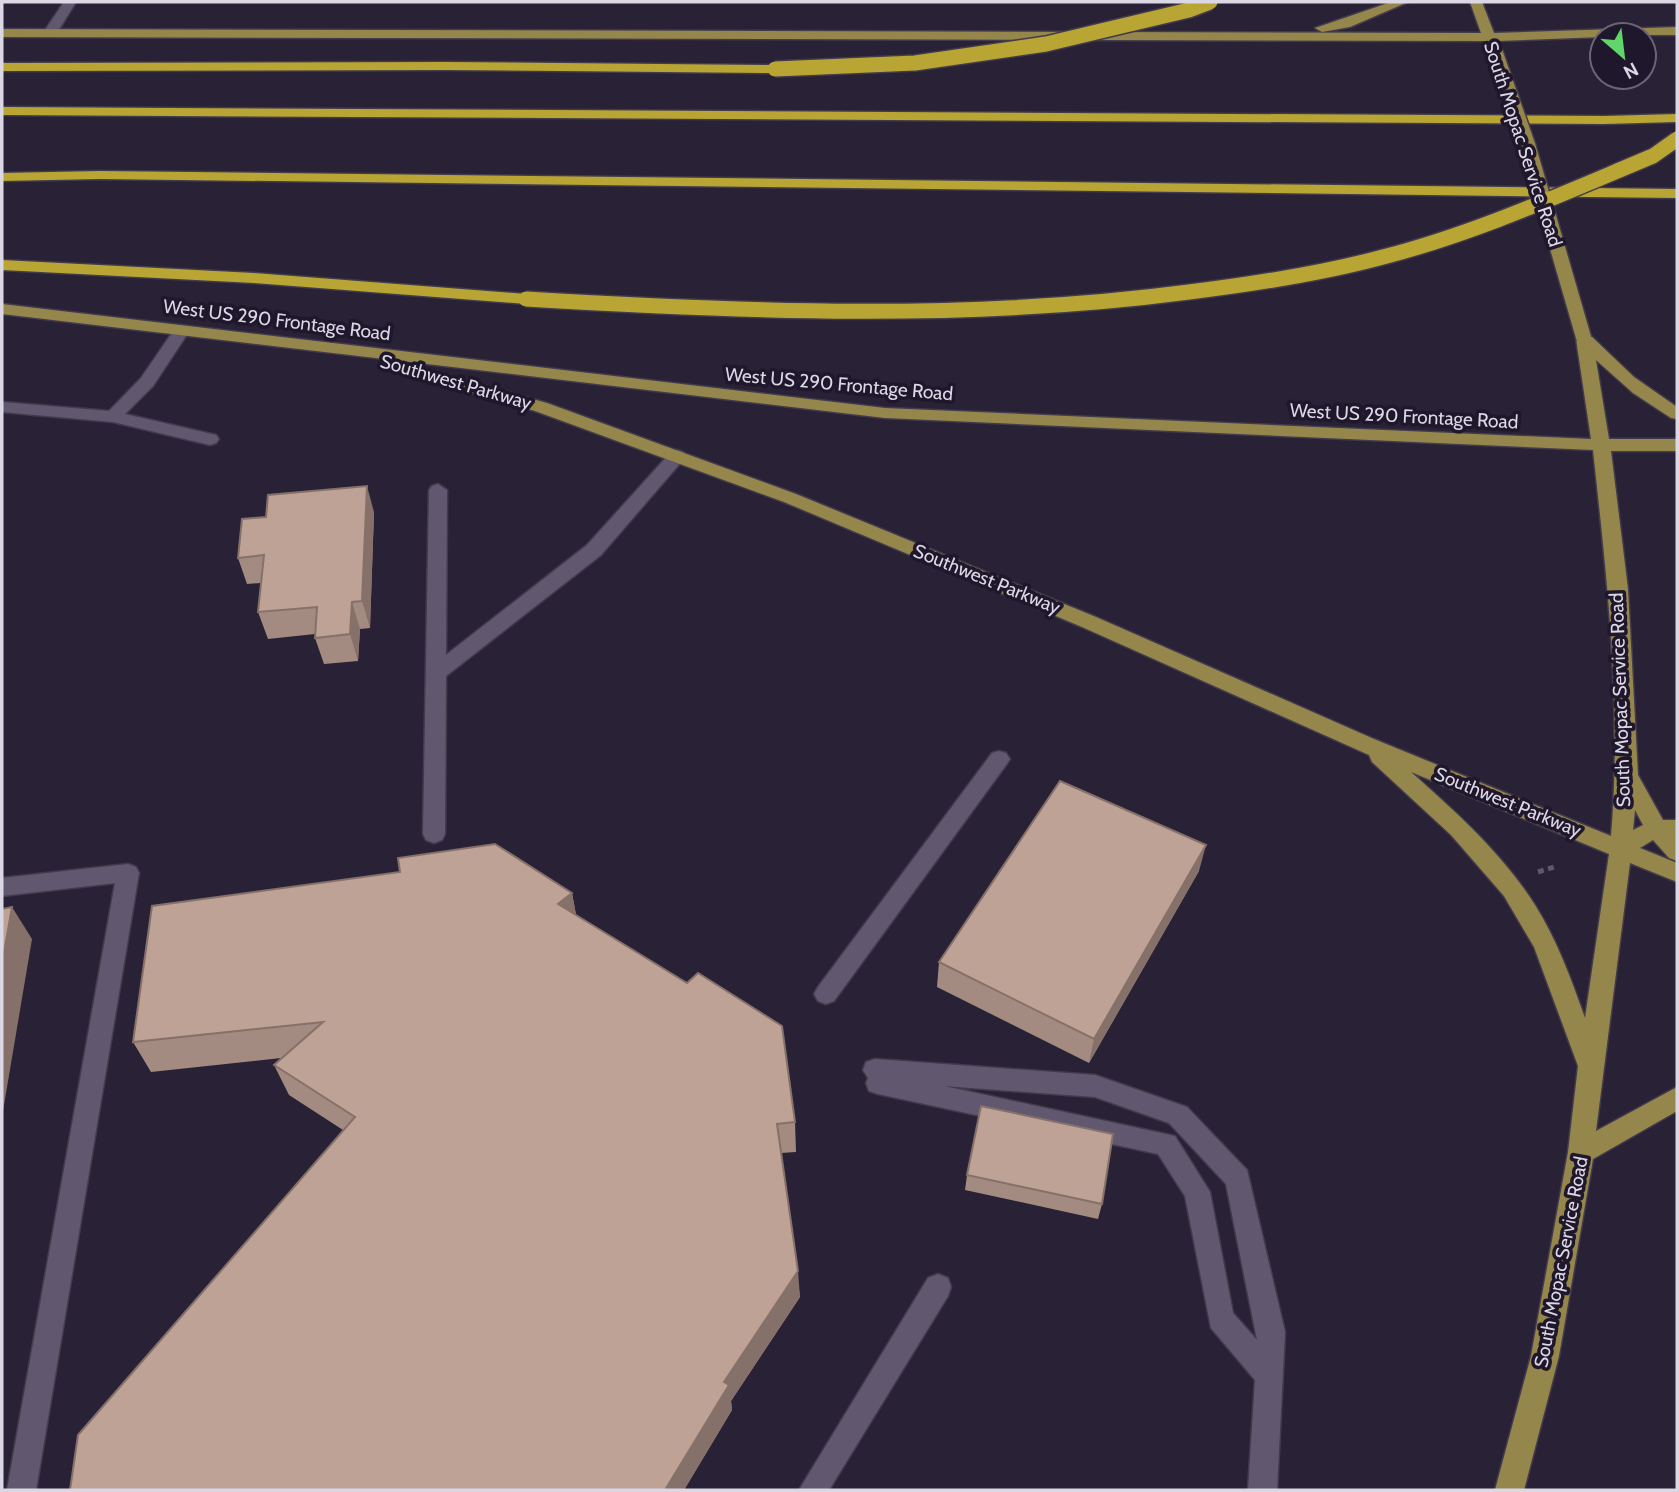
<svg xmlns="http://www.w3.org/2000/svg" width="1679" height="1492" viewBox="0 0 1679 1492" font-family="Cabin,sans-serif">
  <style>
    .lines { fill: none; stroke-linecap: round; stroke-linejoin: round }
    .minor-casing { stroke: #423b4c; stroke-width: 3 }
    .major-casing { stroke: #423b4c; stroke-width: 3 }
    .highway-casing { stroke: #423b4c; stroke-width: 3 }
    .path { stroke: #5f586a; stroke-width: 5; stroke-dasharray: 6 4.5; stroke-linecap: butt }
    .minor { fill: #61586f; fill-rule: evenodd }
    .major { fill: #95864b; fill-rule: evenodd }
    .highway { fill: #b8a533; fill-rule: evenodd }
    .major-bridge-casing { stroke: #423b4c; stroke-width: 18; stroke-linecap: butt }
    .highway-bridge-casing { stroke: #423b4c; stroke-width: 18; stroke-linecap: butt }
    .major-bridge { stroke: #95864b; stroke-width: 15 }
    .highway-bridge { stroke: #b8a533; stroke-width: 15 }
    .wall { fill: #a38b81 }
    .shaded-wall { fill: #857169 }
    .building { fill: #bea296; stroke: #857169; stroke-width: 2 }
    .labels { text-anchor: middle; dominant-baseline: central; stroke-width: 7; stroke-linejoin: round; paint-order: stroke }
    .street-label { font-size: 19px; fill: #dcd7e4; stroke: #1f172b }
  </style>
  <rect width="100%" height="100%" fill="#292135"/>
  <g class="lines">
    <g class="minor-casing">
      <path id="minor" d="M64,2H76L55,36H45L43,33Z
        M182,325L190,330L153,386L125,414L216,435L219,439L216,443L210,445L113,422L2,412V402L109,411L141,378L176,327Z
        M677,450L683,452L686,456L683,460L601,555L446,676L445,834L442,840L434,843L426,840L423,834L429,490L432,486L438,484L447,490L446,655L587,545L671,452Z
        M999,751L1006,753L1010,759L1006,765L834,1001L826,1004L818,1001L814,994L818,987L992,753Z
        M128,864L136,867L139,873L36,1490H7L115,883L2,896V878Z
        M875,1059L1095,1075L1187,1107L1247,1170L1285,1332L1277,1490H1248L1255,1380L1211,1328L1185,1196L1158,1154L878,1094L869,1091L866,1083L868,1078L863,1070L866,1062ZM944,1086L1095,1097L1169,1123L1226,1184L1257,1340L1233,1313L1210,1192L1175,1136Z
        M938,1274L948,1278L951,1287L948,1296L829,1490H799L928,1278Z"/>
    </g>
    <g class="major-casing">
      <path id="major" d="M1391,2H1408L1350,27L1322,32L1315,28Z
        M1470,2H1482L1494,33L1677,27V35H1602V37L1497,41L1501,49L1494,53L1489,52L1484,41L2,37V29L1481,33Z
        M2,304L885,408L1591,439L1576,339L1584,334L1590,335L1634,377L1677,407V419L1671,418L1633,393L1596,360L1609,439H1677V451H1611L1628,589L1638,775L1663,820H1677V861L1669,858L1653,840L1640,848L1677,863V882L1630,863L1596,1131L1677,1087V1111L1593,1159L1559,1356L1524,1490H1495L1531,1356L1568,1152L1578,1066L1534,947L1504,896L1451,835L1372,762L1369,755L1082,627L784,502L535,411L392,370L390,366L398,361L547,403L796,494L1096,617L1374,739L1611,836C1622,708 1607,578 1593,450L885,418L2,314ZM1411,772L1609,854L1585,1018C1571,979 1557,940 1535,905C1502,853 1456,812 1411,772ZM1635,810L1643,825L1633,830Z"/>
    </g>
    <g class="highway-casing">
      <path id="highway" d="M446,62L775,65L782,69L775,73L446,70L2,71V63Z
        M2,107L1604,116L1677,114V122L1604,124L2,115Z
        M100,171L1677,189V198L100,179L2,181V173Z
        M2,260L254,273L526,294L534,299L526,304L254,283L2,270Z"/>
    </g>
    <path class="path" d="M1538,872L1554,867"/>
    <use href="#minor" class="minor"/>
    <use href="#major" class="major"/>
    <use href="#highway" class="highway"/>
    <g class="major-bridge-casing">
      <path id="major-bridge" d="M1495,52L1528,146L1584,339"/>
    </g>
    <g class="highway-bridge-casing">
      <path id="highway-bridge" d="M775,69L915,63L1046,44L1189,10L1210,2
        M526,299C747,312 969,321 1189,292C1254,284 1320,274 1383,257C1476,233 1564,193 1653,156L1677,139"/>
    </g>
    <use href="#major-bridge" class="major-bridge"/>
    <use href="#highway-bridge" class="highway-bridge"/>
  </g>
  <path class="wall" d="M374,512L370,628L360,629L358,661L324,664L315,638V634L268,639L258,612L261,583L247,584L238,558Z
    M1199,871L1089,1063L937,987L939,962Z
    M572,893L576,915L795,1122L796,1152L781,1153L800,1297L731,1401L732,1410L684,1490H70L343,1130L289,1095L274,1065L281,1058L151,1072L133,1042Z
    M967,1175L1102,1204L1098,1219L965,1190Z"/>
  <path class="shaded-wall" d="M367,486L374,512L370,628L362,601Z
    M352,602L360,629L358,661L350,634Z
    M1206,845L1199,871L1089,1063L1094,1039Z
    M572,893L578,925L558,904Z
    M12,907L32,939L2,1117V964Z
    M798,1271L800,1297L731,1401L732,1410L684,1490H665L724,1382Z"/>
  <path class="building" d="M367,486L362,601L352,602L350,634L315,638L317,607L258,612L264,555L238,558L242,519L266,517L268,495Z
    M1060,781L1206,845L1094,1039L939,962Z
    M495,844L572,893L558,904L687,983L698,973L782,1026L795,1122L777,1124L798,1271L724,1382L729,1385L665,1490H70L78,1435L355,1117L274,1065L323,1022L133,1042L152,906L400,872L398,858Z
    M12,907L2,964V909Z
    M981,1106L1113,1134L1102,1204L967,1175Z"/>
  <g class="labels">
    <g class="street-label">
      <text transform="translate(1523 144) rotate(72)">South Mopac Service Road</text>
      <text transform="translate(277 320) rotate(7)">West US 290 Frontage Road</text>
      <text transform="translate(456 382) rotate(16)">Southwest Parkway</text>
      <text transform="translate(839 384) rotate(5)">West US 290 Frontage Road</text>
      <text transform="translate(1404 416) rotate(3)">West US 290 Frontage Road</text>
      <text transform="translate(987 579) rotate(22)">Southwest Parkway</text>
      <text transform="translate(1620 700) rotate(-92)">South Mopac Service Road</text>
      <text transform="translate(1508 802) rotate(22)">Southwest Parkway</text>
      <text transform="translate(1561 1262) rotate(-79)">South Mopac Service Road</text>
    </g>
  </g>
  <rect width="1679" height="1492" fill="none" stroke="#dcd7e4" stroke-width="7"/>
  <g transform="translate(1623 56) rotate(152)"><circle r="33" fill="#1f172b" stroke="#6b6475" stroke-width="2"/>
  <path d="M0-5L12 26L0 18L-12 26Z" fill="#60d56a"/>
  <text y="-10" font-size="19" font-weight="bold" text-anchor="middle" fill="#dcd7e4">N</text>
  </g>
</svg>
